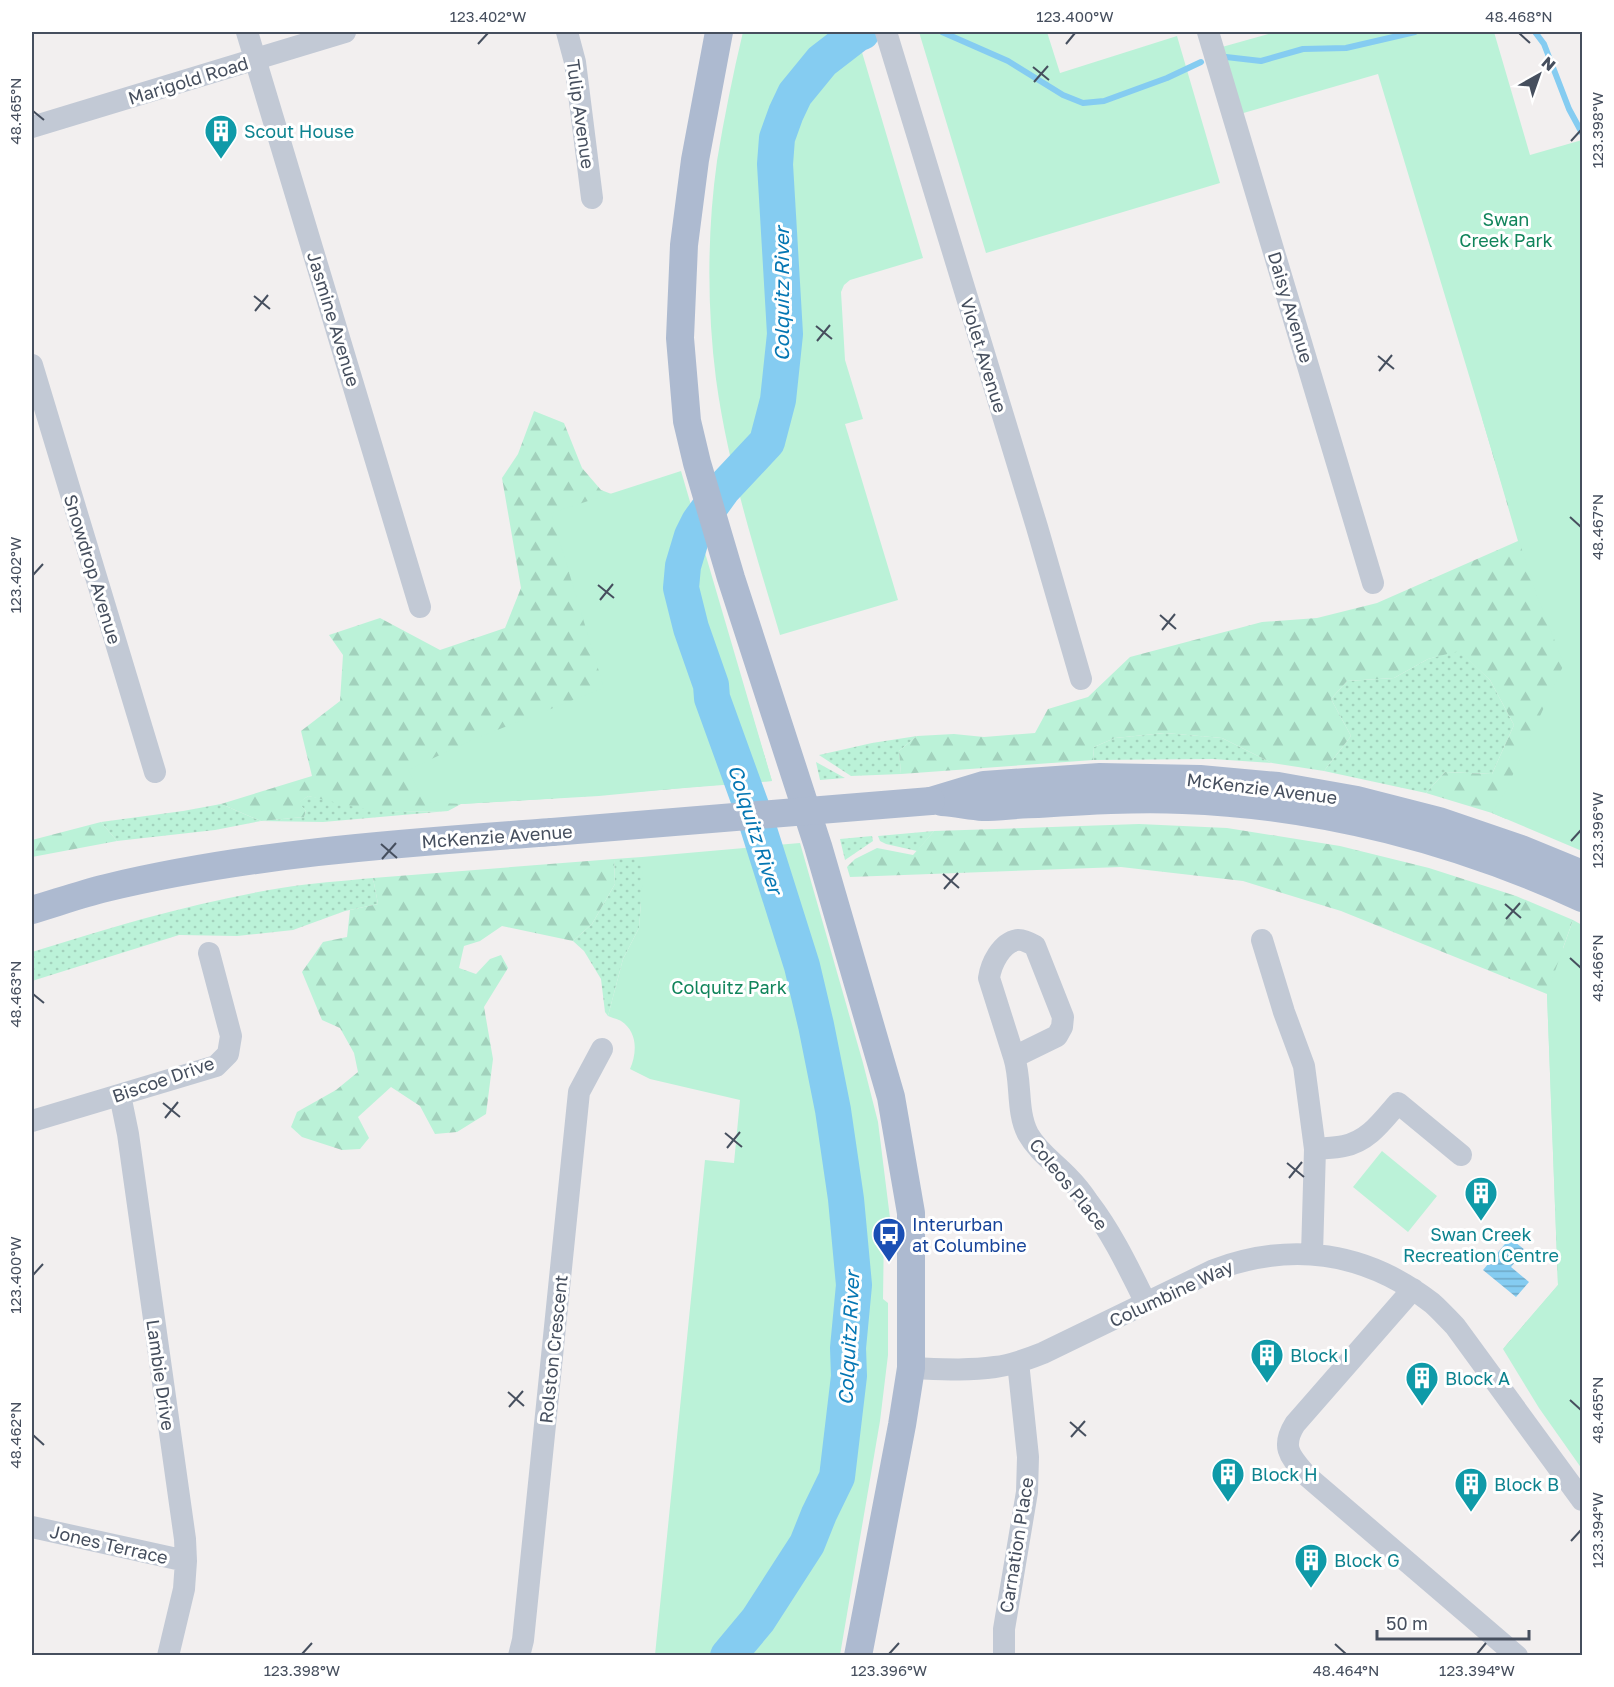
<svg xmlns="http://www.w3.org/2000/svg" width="1614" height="1687" viewBox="0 0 1614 1687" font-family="'Golos Text',sans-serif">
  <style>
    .grass { fill: url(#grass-dots) }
    .forest { fill: url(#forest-firs) }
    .park { fill: #bbf2d8 }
    .water { fill: url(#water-rules) }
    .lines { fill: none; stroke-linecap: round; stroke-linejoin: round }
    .stream { stroke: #85ccf1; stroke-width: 6 }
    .river { stroke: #85ccf1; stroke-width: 36 }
    .minor { stroke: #c2c9d5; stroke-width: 22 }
    .major { stroke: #adbad0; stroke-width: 28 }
    .major-bridge { stroke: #adbad0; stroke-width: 28 }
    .ticks { fill: none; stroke: #464f5e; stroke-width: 2 }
    .labels { text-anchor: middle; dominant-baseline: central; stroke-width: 6; stroke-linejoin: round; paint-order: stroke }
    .street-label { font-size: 18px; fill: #464f5e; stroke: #fff }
    .culture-label { font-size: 18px; fill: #0d838f; stroke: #fff; text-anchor: start }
    .park-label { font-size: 18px; fill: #11845b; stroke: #fff }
    .transit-label { font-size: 18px; fill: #164399; stroke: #fff; text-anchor: start }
    .water-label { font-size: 20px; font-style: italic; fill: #0476b3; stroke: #fff }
    .neatline { fill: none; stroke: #464f5e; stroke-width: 2 }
    .ticks-label { font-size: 15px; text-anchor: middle; fill: #464f5e }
  </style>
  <defs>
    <pattern id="grass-dots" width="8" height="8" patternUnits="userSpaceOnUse" patternTransform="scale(1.5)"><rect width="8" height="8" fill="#bbf2d8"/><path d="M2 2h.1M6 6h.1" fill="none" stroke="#a2d1bc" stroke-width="1.8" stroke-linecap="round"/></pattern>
    <pattern id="forest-firs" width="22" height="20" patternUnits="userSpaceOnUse" patternTransform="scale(1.5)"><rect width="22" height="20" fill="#bbf2d8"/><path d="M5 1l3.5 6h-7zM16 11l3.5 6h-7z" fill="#a2d1bc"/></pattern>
    <pattern id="water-rules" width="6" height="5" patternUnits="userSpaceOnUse" patternTransform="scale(1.5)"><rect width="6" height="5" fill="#85ccf1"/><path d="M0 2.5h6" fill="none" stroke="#6fa8c6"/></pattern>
  </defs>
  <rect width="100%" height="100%" fill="#f2efef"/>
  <path class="grass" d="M1459,650L1490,680L1514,725L1492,774L1445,772L1426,793L1324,771L1351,736L1331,699L1347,681L1394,678L1428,659Z
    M1165,733L1222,738L1272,763L1213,759L1093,760L1094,747L1115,738Z
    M917,736L899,751L901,774L851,776L819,755L872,743Z
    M816,762L845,778L820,780Z
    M308,796L400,812L448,811L323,822L261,821L215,830L117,841L101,822L183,811L221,804L261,821L304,817L306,811L298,803Z
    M934,831L917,851L886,844L880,841L878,836Z
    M872,836L873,841L845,860L840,839Z
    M642,857H656L641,902L639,928L623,959L608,1016L605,1012L601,979L584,951L573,941L592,924L615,884L614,859Z
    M373,878L378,904L345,911L293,930L237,936L179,935L32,981V952C114,926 196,902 281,888C311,883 342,881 373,878Z"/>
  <path class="forest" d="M534,411L564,423L582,468L601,490L640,505L734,655L772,781L703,786L599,796L461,804L448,811L400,812L359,808L308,796L299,803L306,811L304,817L261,821L221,804L312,776L301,731L340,701L343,655L329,635L380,618L440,650L505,628L521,588L502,478L518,454Z
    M1482,418L1553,461L1582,818L1506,819L1492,813L1426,793L1445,772L1492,774L1514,725L1490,680L1459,651L1428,659L1394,678L1347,681L1331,699L1351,736L1324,771L1272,763L1222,738L1165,733L1115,738L1094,747L1093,760L901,774L899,751L917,736L954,734L984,737L1035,733L1048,709L1088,697L1130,657L1262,622L1317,618L1377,603L1518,541Z
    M101,822L117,841L32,857V840Z
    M1139,824L1227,828L1340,846L1429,868L1516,896L1573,920L1563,948L1582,1303L1503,1349L1558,1285L1547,994L1341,911L1243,881L1121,867L850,877L847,867L855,859L877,848L913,855L934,831Z
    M614,859L615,884L592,924L573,941L502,926L480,941L464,946L459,968L476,974L490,959L501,955L508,968L484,1007L493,1059L486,1114L457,1132L435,1134L420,1106L391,1087L358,1117L369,1138L360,1149L342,1150L302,1137L291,1127L297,1112L336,1090L358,1072L354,1053L340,1028L322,1020L302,972L323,942L347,937L350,910L378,904L373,878Z"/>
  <path class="park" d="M743,32H856L923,258L850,280L844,285L841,292L845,360L863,419L845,424L898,600L780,635C755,551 728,467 716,379C707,308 707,232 717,161C724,118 733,74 743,32Z
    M919,32H1047L1060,73L1177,36L1220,183L986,253Z
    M1276,32H1494L1530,155L1582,140V851L1492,813L1504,794L1564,664L1537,596L1519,541L1378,74L1240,114L1222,47Z
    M681,471L772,781L545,799L461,804L424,802L408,770L474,739L604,688L551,513Z
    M800,843L863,1063L878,1122L890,1218L884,1229L883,1299L888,1303V1355L880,1421L840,1655H655L705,1160L734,1163L740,1100L650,1079L630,1069C637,1053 638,1032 621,1021C618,1019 612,1018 608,1016L623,959L639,928L643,874L642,857Z
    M1573,920L1582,925V1469L1539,1408L1503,1349L1558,1285L1547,994Z
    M1382,1151L1437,1196L1408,1232L1353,1187Z"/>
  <path class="water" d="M1510,1238L1525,1250L1511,1267L1529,1282L1516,1297L1483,1270Z"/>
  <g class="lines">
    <path class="stream" d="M942,32L1008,61L1063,95L1083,103L1104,101L1167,78L1201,62
      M1535,32L1544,44L1569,109L1582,133
      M1226,57L1261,61L1303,49L1346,48L1415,32"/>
    <path class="river" d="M728,1656L758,1620L807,1544L819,1514L837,1477L849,1376L848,1348L854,1285L846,1199L833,1110L816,1025L802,966L754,814L712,698L711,685L691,628L681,588L683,566L692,536L699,522L723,489L767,442L778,400L785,334L775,164L777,138L786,113L795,94L822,61L857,34L862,32"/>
    <path class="minor" d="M247,32L420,607
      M567,32L575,62L592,198
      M886,32L1037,527L1081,679
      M1208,32L1373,583
      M32,127L345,32
      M32,365L155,772
      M1262,940L1284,1012L1304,1066L1315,1149L1312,1254
      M1014,1057L1057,1036L1062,1027L1063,1017L1035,946C1030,943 1023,939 1017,940C1001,943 991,964 989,978L1014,1057C1022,1082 1016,1111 1028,1134C1038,1152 1055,1163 1069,1178C1076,1185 1083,1194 1089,1203C1112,1233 1129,1269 1146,1303
      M120,1095L128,1134L185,1539L186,1561L184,1589L168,1656
      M32,1121L216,1066L228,1054L231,1036L209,953
      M1315,1149C1325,1148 1335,1148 1344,1146C1369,1141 1383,1120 1398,1103L1461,1155
      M1413,1289L1295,1424C1280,1448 1291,1457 1307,1476L1517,1656
      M911,1368C939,1369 967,1371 995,1367C1012,1365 1028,1359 1043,1353L1214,1270C1292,1241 1366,1252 1432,1303C1440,1310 1447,1318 1455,1326L1582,1500
      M32,1527L186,1561
      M519,1656L523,1640L579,1092L602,1049
      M1004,1656V1629L1027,1492L1028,1457L1018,1362"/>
    <path class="major" d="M719,32L695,160L684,245L680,338L687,421L697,463L731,578L818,846L891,1097L911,1213V1368L902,1425L858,1656
      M931,801L984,785L1100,777L1200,779L1278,786L1357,800L1439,821L1521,849L1582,874
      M942,802C956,803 970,806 983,807C1001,807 1020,804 1038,804C1086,801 1135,798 1183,800C1321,805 1458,841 1582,898
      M32,910C56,903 81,894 106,888C251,853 403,843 552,832"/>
    <path class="major-bridge" d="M552,832L931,801"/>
  </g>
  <path class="ticks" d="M1519,33L1530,43M478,44L488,33M1066,44L1075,33M1033,67L1049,80M1034,82L1048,66M33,111L44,120M1571,141L1581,130M254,296L270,309M255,311L268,295M816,326L832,339M817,341L830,325M1378,356L1394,369M1379,371L1392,355M1570,517L1581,527M33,575L43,564M598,585L614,598M600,600L613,584M1160,615L1176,629M1162,630L1175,614M1571,841L1581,830M381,844L397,858M382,859L396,843M943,874L959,888M944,889L958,873M1505,904L1521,918M1506,919L1520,903M1570,958L1581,968M33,994L44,1003M163,1103L180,1117M165,1118L178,1102M725,1133L742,1147M727,1148L740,1132M1287,1163L1304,1177M1289,1178L1302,1162M33,1275L43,1264M508,1392L524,1406M1570,1400L1581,1410M509,1407L523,1391M1070,1422L1086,1436M33,1435L44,1445M1071,1437L1085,1421M1571,1541L1581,1530M1335,1644L1346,1654M302,1654L312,1643M889,1654L899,1643M1477,1654L1486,1643"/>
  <defs>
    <g id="building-pin" transform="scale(1.725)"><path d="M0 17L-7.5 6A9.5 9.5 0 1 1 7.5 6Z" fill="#0f9aa8" stroke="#fff"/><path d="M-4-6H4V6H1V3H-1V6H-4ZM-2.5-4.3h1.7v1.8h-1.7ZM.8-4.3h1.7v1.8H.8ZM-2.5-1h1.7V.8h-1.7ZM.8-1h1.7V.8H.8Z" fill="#fff"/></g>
    <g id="bus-pin" transform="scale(1.725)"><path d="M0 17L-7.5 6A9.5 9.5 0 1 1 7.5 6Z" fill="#1a4fb4" stroke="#fff"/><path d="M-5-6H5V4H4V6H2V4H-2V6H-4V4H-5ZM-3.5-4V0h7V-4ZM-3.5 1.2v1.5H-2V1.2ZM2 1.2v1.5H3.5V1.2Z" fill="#fff"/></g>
  </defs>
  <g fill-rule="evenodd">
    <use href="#building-pin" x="221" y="131"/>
    <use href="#building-pin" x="1481" y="1193"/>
    <use href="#bus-pin" x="889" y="1234"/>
    <use href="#building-pin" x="1267" y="1355"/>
    <use href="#building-pin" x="1422" y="1378"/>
    <use href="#building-pin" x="1228" y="1474"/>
    <use href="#building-pin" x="1471" y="1484"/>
    <use href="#building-pin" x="1311" y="1560"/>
  </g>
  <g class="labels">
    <g class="street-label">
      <text transform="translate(188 80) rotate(-17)">Marigold Road</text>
      <text transform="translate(581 114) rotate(82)">Tulip Avenue</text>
      <text transform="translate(1291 307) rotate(73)">Daisy Avenue</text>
      <text transform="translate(334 319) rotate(73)">Jasmine Avenue</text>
      <text transform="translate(984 355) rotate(73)">Violet Avenue</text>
      <text transform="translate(93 569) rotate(73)">Snowdrop Avenue</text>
      <text transform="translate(1262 788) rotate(7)">McKenzie Avenue</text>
      <text transform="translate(497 836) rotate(-4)">McKenzie Avenue</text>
      <text transform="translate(163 1079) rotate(-19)">Biscoe Drive</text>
      <text transform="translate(1069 1184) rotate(51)">Coleos Place</text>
      <text transform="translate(1171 1293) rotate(-25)">Columbine Way</text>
      <text transform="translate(553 1349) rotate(-84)">Rolston Crescent</text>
      <text transform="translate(161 1375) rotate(82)">Lambie Drive</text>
      <text transform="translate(109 1544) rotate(13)">Jones Terrace</text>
      <text transform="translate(1016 1545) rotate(-81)">Carnation Place</text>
    </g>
    <g class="culture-label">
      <text x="244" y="131">Scout House</text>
      <text x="1481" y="1234" text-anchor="middle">Swan Creek<tspan x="1481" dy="21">Recreation Centre</tspan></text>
      <text x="1290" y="1355">Block I</text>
      <text x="1445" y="1378">Block A</text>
      <text x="1251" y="1474">Block H</text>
      <text x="1494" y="1484">Block B</text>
      <text x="1334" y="1560">Block G</text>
    </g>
    <g class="park-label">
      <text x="1506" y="219">Swan<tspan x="1506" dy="21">Creek Park</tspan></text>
      <text x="729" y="987">Colquitz Park</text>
    </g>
    <g class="transit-label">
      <text x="912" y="1224">Interurban<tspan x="912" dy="21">at Columbine</tspan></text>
    </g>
    <g class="water-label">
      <text transform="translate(781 294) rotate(-90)">Colquitz River</text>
      <text transform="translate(756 829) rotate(72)">Colquitz River</text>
      <text transform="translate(848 1338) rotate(-87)">Colquitz River</text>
    </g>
  </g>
  <rect width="1614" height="1687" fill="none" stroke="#ffffff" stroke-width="66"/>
  <g transform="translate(1539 75) rotate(40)" stroke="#ffffff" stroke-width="4.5" paint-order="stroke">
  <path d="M0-4.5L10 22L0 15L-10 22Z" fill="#464f5e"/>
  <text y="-9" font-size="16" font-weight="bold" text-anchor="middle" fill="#464f5e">N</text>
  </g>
  <path d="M1377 1630v9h152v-9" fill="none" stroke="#464f5e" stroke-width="3"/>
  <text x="1386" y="1630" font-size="18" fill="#464f5e" stroke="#ffffff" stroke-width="4.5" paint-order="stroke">50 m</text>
  <rect x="33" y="33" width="1548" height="1621" class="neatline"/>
  <g class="ticks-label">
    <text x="488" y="22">123.402°W</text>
    <text x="1075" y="22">123.400°W</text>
    <text x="1519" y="22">48.468°N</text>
    <text transform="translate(16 111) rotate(-90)" y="5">48.465°N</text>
    <text transform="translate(1598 130) rotate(-90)" y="5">123.398°W</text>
    <text transform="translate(1598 527) rotate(-90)" y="5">48.467°N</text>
    <text transform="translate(16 575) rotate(-90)" y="5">123.402°W</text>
    <text transform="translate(1598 830) rotate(-90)" y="5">123.396°W</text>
    <text transform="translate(1598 968) rotate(-90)" y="5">48.466°N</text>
    <text transform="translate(16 994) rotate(-90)" y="5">48.463°N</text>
    <text transform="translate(16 1275) rotate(-90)" y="5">123.400°W</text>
    <text transform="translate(1598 1410) rotate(-90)" y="5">48.465°N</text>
    <text transform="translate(16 1435) rotate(-90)" y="5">48.462°N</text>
    <text transform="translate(1598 1530) rotate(-90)" y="5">123.394°W</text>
    <text x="302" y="1676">123.398°W</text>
    <text x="889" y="1676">123.396°W</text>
    <text x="1346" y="1676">48.464°N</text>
    <text x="1477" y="1676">123.394°W</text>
  </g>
</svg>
